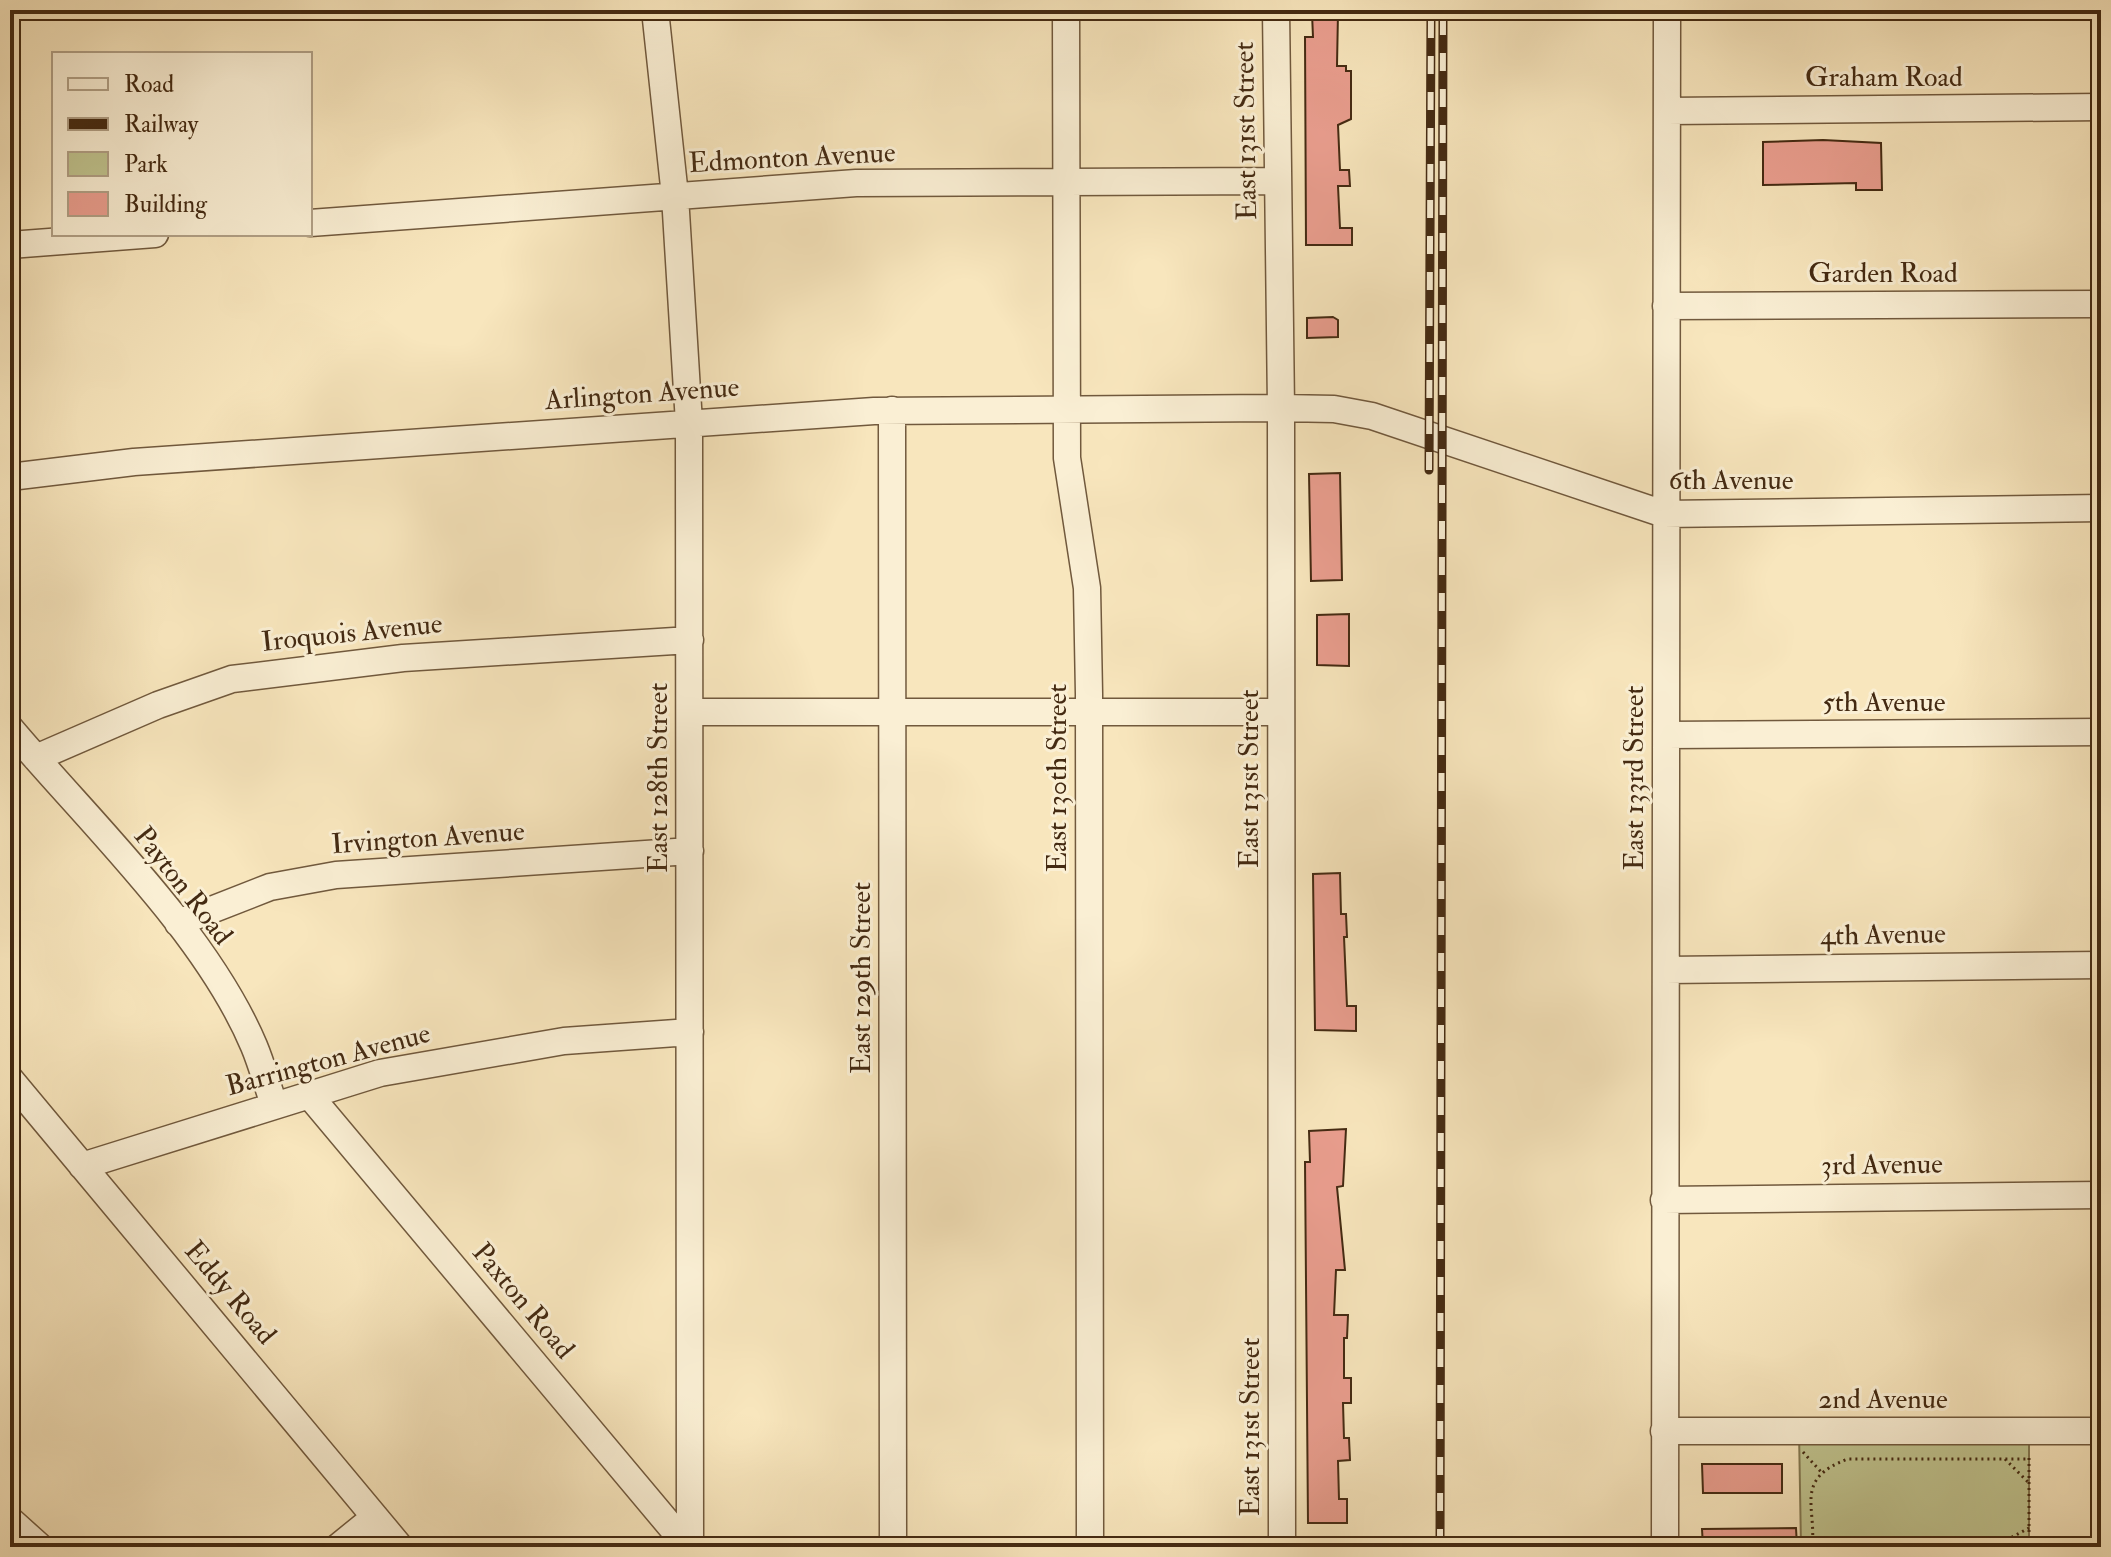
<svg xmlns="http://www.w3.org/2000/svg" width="2111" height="1557" viewBox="0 0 2111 1557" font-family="'IM FELL Double Pica',serif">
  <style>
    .green { fill: #c0c48f; stroke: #827750; stroke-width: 2 }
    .building { fill: #ea9e8f; stroke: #442a12; stroke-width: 2 }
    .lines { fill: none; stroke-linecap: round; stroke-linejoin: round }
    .minor-casing { stroke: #71593d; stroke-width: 29 }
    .path { stroke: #442a12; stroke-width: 3; stroke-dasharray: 2 4; stroke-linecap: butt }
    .minor { stroke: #faefd4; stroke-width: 26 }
    .rail-casing { stroke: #442a12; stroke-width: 9 }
    .rail { stroke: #faefd4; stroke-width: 6; stroke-dasharray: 18; stroke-linecap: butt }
    .labels { text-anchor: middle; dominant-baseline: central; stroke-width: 6; stroke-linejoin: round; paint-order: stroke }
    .street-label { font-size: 28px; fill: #442a12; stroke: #faefd4 }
  </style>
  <rect width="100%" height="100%" fill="#f8e6bd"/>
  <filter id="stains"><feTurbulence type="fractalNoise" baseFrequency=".0025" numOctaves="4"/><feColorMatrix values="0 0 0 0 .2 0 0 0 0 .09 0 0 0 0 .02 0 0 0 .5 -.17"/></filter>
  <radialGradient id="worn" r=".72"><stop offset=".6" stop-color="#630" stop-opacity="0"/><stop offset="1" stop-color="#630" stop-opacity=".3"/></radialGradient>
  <path class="green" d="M1799,1431H2029V1547H1801Z"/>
  <path class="building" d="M1321,12L1338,13L1337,66H1346V71H1351V119L1338,125L1340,170H1349L1350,186H1338L1340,228H1352V245H1306L1305,37H1313L1312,13L1320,15Z
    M1823,140L1881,143L1882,190H1856V183L1763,185V142Z
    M1333,317L1338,320V337L1307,338V318Z
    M1340,473L1342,580L1311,581L1309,474Z
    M1349,614V666L1317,665V615Z
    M1340,873L1341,914H1346L1347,937H1344L1347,1006H1356V1031L1315,1030L1313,874Z
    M1346,1129L1343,1186L1337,1187L1345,1270H1336L1334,1315H1348L1347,1338H1344V1378H1351V1403H1343L1344,1438H1349L1350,1460L1338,1461L1339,1499H1347V1523H1308L1305,1162H1310L1309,1131Z
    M1702,1464H1782V1493H1703Z
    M1796,1528L1797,1546L1703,1547L1702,1529Z"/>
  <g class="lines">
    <g class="minor-casing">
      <path id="minor" d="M655,10L675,196L689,423L690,1547
        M1066,10L1067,458L1087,588L1089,694L1090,1547
        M1276,10L1281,408L1282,1547
        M1667,111L2101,107
        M310,223L856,183L1278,181
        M10,245L155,234
        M1666,306L2101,304
        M892,410L893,1547
        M10,477L134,462L874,411L1281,408L1334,409L1372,416L1664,514L2101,508
        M690,712H1281
        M10,728C90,823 206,932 254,1046C262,1065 267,1085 274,1104
        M1667,735L2101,732
        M36,758L158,705L232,679L403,658L690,640
        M178,923L270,887L336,875L690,851
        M1666,970L2101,965
        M10,1079L400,1547
        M310,1096L688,1547
        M82,1166L380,1073L564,1041L690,1032
        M1664,1200L2101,1195
        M1664,1431H2101
        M10,1520L40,1547
        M338,1547L375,1517
        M1665,1547L1667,10"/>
    </g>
    <path class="path" d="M1803,1452L1822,1473
      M2029,1458V1547
      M2005,1459L2028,1482
      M2001,1543L2029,1528
      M1812,1547C1817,1507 1793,1479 1848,1459H2029
      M1971,1547L2001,1543L2012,1547"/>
    <use href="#minor" class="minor"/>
    <g class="rail-casing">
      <path id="rail" d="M1429,470L1431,10
        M1440,1547L1443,10"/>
    </g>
    <use href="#rail" class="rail"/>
  </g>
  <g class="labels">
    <g class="street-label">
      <text x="1884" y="77">Graham Road</text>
      <text transform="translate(1246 131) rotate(-91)">East 131st Street</text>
      <text transform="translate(792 158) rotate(-3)">Edmonton Avenue</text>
      <text x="1883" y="273">Garden Road</text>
      <text transform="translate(642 394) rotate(-4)">Arlington Avenue</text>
      <text x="1731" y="480">6th Avenue</text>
      <text transform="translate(352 633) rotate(-6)">Iroquois Avenue</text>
      <text x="1884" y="702">5th Avenue</text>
      <text transform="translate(658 778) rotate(-90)">East 128th Street</text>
      <text transform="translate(1057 778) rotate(-90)">East 130th Street</text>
      <text transform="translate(1634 778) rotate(-90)">East 133rd Street</text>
      <text transform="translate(1249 779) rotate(-90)">East 131st Street</text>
      <text transform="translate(428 838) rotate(-4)">Irvington Avenue</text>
      <text transform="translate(183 886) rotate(52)">Payton Road</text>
      <text transform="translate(1883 935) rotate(-1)">4th Avenue</text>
      <text transform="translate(861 978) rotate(-90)">East 129th Street</text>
      <text transform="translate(328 1060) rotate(-15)">Barrington Avenue</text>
      <text transform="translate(1882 1165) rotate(-1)">3rd Avenue</text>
      <text transform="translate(230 1293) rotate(50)">Eddy Road</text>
      <text transform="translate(523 1301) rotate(50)">Paxton Road</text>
      <text x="1883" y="1399">2nd Avenue</text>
      <text transform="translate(1250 1427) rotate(-90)">East 131st Street</text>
    </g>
  </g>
  <rect width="2111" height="1557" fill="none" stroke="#f8e6bd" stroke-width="40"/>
  <rect x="12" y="12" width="2087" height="1533" fill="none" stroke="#442a12" stroke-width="4"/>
  <rect x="20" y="20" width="2071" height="1517" fill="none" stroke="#442a12" stroke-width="2"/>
  <rect x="52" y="52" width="260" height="184" fill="#faefd4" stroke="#b1a086" stroke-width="2"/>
  <rect x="68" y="78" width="40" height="12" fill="#faefd4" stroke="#b1a086" stroke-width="2"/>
  <text x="124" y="92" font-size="24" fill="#442a12">Road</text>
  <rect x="68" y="118" width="40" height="12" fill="#442a12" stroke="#b1a086" stroke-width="2"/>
  <text x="124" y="132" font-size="24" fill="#442a12">Railway</text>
  <rect x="68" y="152" width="40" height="24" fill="#c0c48f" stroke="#b1a086" stroke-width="2"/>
  <text x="124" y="172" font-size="24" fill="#442a12">Park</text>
  <rect x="68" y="192" width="40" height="24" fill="#ea9e8f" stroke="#b1a086" stroke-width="2"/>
  <text x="124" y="212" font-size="24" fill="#442a12">Building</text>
  <rect width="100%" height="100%" filter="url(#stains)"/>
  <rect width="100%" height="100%" fill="url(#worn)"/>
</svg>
